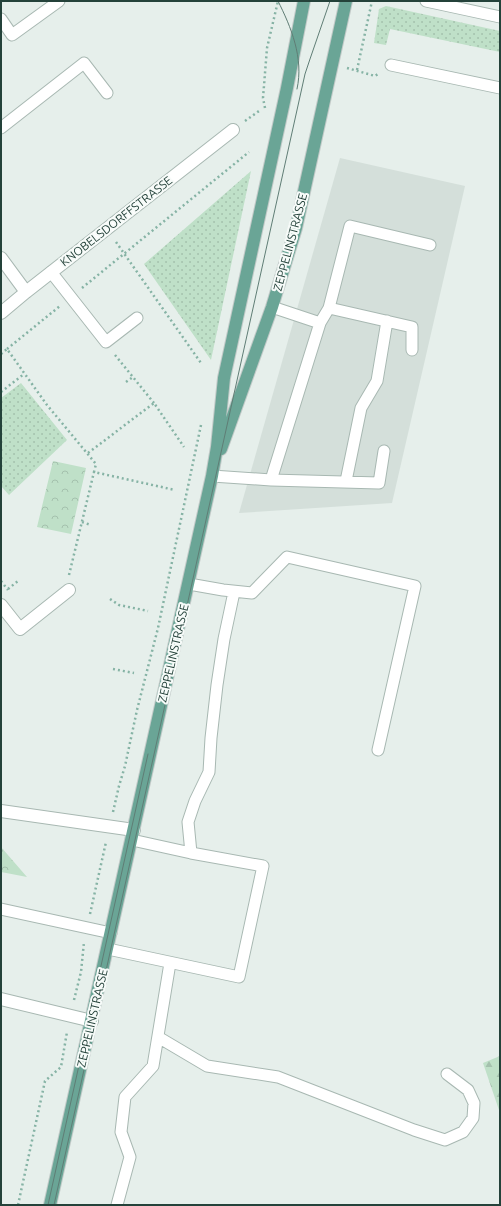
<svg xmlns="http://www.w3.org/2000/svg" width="501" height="1206" viewBox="0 0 501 1206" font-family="Ubuntu,sans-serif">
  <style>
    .built { fill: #d4dfda }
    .grass { fill: url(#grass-dots) }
    .forest { fill: url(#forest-firs) }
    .park { fill: url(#park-crowns) }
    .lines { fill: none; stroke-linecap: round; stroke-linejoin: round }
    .lane-casing { stroke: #a8b8b2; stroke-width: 13 }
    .street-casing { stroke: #a8b8b2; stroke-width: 14 }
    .primary-casing { stroke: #c2cac8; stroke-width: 14 }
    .path { stroke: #86b3a5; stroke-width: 2.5; stroke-dasharray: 2 3; stroke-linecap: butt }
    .lane { stroke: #fff; stroke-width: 11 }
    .street { stroke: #fff; stroke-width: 12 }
    .primary { stroke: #6aa596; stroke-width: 12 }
    .tram { stroke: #5f7d75; stroke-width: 1 }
    .labels { text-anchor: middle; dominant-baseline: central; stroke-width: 4; stroke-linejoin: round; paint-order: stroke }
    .street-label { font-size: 12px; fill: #24423a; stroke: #f7fbf9 }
  </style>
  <defs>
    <pattern id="grass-dots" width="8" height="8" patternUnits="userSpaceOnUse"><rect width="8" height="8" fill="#bfe0c8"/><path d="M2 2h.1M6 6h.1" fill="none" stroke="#a4c1ad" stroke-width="1.8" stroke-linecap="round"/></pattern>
    <pattern id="forest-firs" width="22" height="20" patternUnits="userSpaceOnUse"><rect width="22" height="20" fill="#bfe0c8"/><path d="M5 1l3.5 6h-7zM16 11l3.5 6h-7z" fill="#a4c1ad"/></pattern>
    <pattern id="park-crowns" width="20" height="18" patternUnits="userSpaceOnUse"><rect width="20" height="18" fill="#bfe0c8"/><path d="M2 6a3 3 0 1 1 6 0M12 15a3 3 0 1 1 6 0" fill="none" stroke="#a4c1ad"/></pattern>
  </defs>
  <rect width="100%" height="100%" fill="#e6efeb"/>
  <path class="built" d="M340,158L465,186L392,503L239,513Z"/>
  <path class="grass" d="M386,6L500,31V52L390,29L386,45L374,43L379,9Z
    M251,171L211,360L144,264Z
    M21,383L67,440L9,495L1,486V398Z"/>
  <path class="forest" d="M500,1056V1113L483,1063Z"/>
  <path class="park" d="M53,461L86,468L71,534L37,527Z
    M1,847L27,877L1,872Z"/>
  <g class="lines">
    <g class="lane-casing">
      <path id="lane" d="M426,1L500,17
        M1,19L12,35L59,1
        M391,65L500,88
        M1,128L84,63L107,93
        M51,272L106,342L137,318
        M272,307L320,323
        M329,308L412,327V350
        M212,476L271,480L379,483L384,451
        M271,480L320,323L329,308L350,226L430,245
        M346,481L361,408L377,381L387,321
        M189,584L223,590L252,593L287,557L415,586L378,750
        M132,840L191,853L188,822L195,801L209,772L211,738L217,685L224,639L234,592
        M1,909L111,933
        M108,949L239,977L263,866L191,853
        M158,1037L207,1066L278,1077L414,1130L445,1140L463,1132L473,1118L474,1103L468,1090L447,1074
        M117,1205L130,1157L121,1132L125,1097L153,1066L170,963"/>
    </g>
    <g class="street-casing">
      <path id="street" d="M1,258L26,292
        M1,313L26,292L233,130
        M1,605L20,629L69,590
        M1,811L134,830
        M1,999L92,1021"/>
    </g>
    <g class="primary-casing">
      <path id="primary" d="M221,449L272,307L296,228L346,1
        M50,1205L212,476L217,447L224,378L287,88L304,1"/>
    </g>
    <path class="path" d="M347,68L375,76L378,74
      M357,70L372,1
      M265,108L263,98L267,48L278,1
      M245,121L259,111
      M116,242L201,363
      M82,288L249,152
      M7,349L60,306
      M1,354L7,349L47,405L96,464L94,472L175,490
      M115,355L154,403
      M126,382L133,377
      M1,392L24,374
      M88,453L154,403L184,447
      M82,522L91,525
      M69,575L94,472
      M1,581L8,590
      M8,589L18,581
      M110,599L119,605L148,611
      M113,669L134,673
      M113,812L119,786L125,766L137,710L158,628L201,425
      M90,914L106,842
      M74,1000L81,972L84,942
      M18,1205L45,1081L61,1067L67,1032"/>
    <use href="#lane" class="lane"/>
    <use href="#street" class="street"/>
    <use href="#primary" class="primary"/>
    <path class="tram" d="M278,1C291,27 304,58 297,89
      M48,1205L148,754
      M54,1205L305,74L310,59L330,1"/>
  </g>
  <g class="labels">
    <g class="street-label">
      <text transform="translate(116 221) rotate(-38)">KNOBELSDORFFSTRASSE</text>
      <text transform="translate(290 242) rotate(-75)">ZEPPELINSTRASSE</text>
      <text transform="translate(173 653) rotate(-77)">ZEPPELINSTRASSE</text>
      <text transform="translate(92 1018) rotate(-77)">ZEPPELINSTRASSE</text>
    </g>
  </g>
  <rect width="501" height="1206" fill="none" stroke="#24423a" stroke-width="4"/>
</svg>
